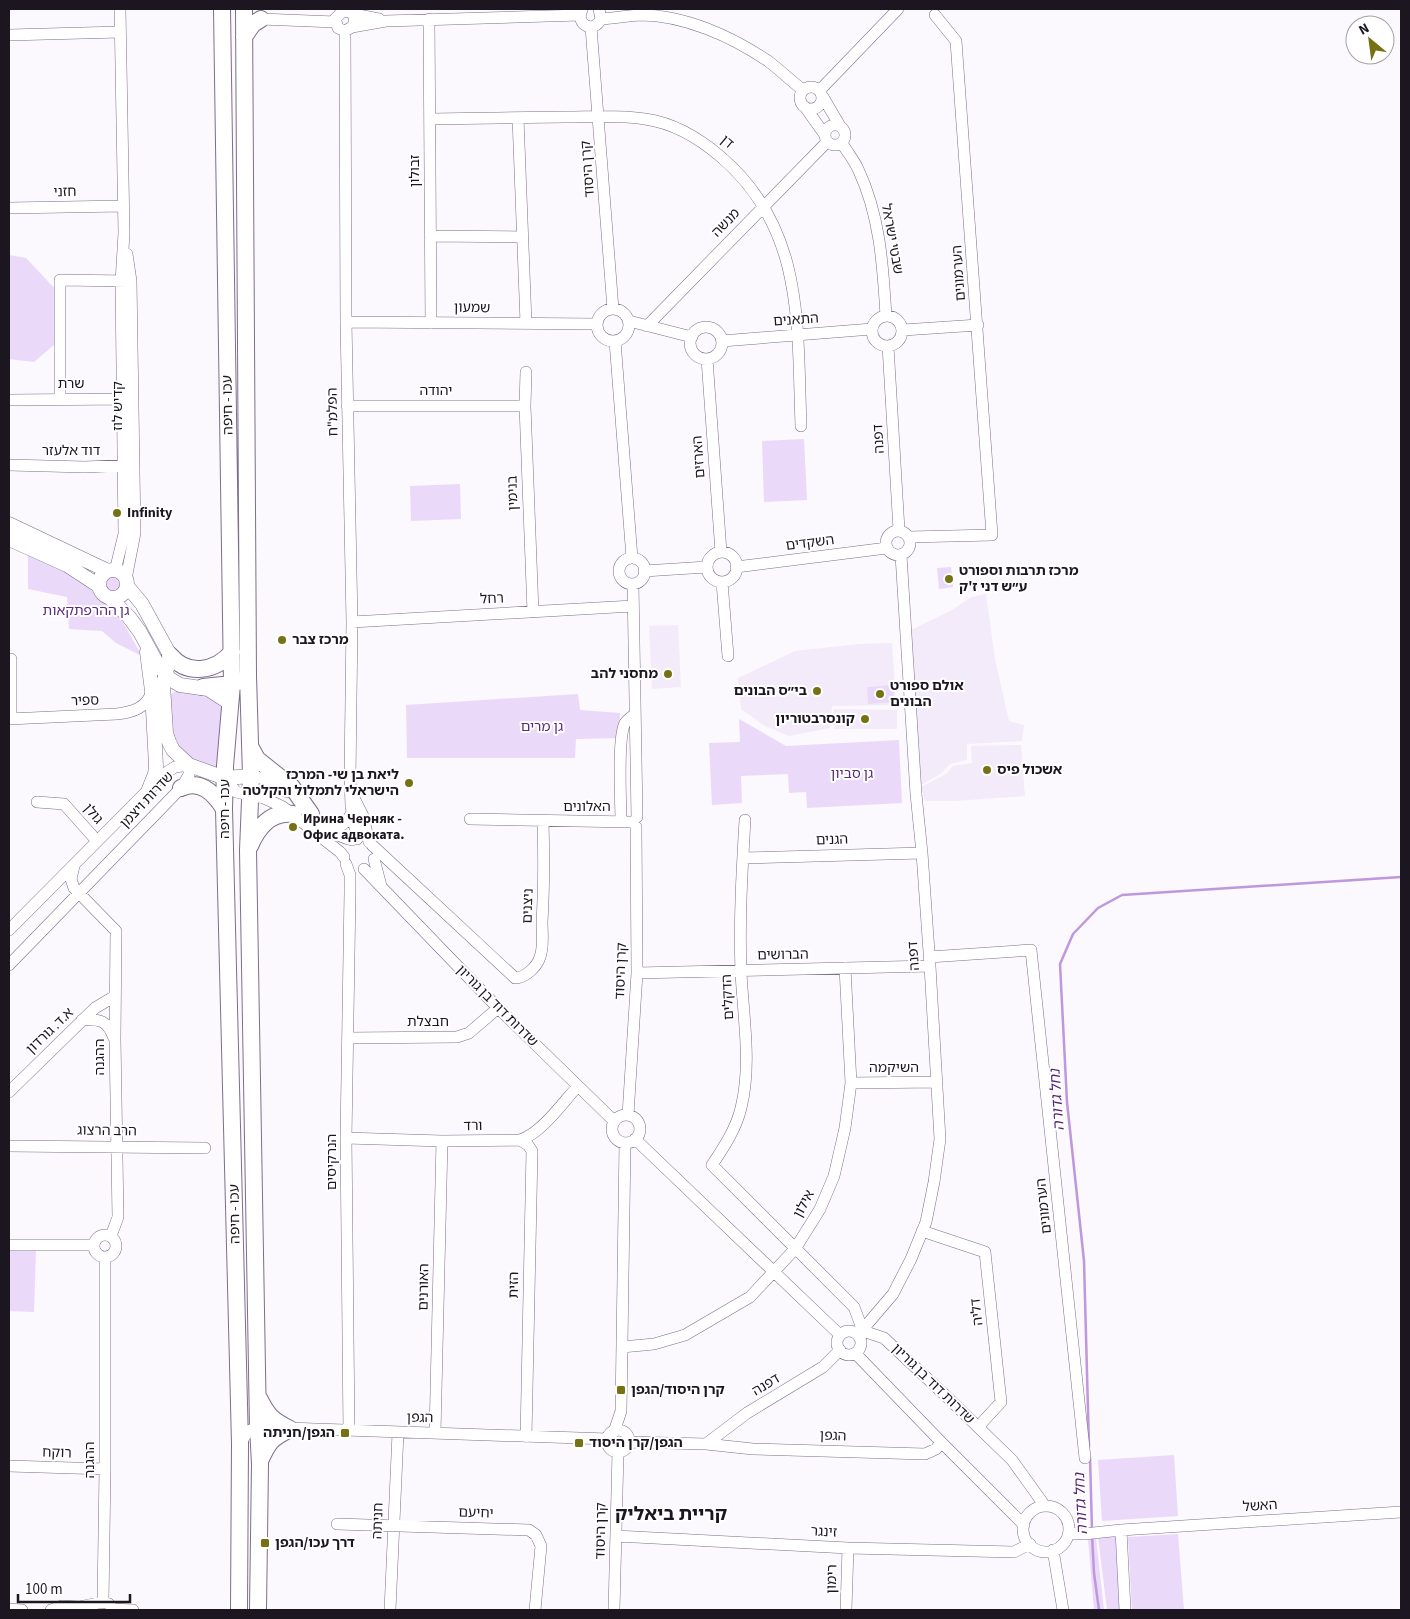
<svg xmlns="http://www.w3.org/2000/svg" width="1410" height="1619" viewBox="0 0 1410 1619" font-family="'Source Sans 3','Noto Sans Hebrew',sans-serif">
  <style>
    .built { fill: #f3ebfa }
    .green { fill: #ead9f8 }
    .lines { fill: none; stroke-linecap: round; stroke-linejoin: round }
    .stream { stroke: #be97dd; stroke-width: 2.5 }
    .minor-casing { stroke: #7d6f89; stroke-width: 12 }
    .major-casing { stroke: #7d6f89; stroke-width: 15 }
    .highway-casing { stroke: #7d6f89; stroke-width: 18 }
    .minor { stroke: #fff; stroke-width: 11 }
    .major { stroke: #fff; stroke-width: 14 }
    .highway { stroke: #fff; stroke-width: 16 }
    .poi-dot { fill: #767112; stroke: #fff; stroke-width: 2 }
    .labels { text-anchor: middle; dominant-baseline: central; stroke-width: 4; stroke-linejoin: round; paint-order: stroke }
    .street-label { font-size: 14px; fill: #1b1620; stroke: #fff }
    .poi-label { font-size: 14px; font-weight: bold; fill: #1b1620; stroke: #fff; text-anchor: start }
    .park-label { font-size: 14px; fill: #5c2a7c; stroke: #fff }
    .water-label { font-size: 15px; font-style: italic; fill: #552375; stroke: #fff }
    .district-label { font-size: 19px; font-weight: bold; fill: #1b1620; stroke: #fff }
  </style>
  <rect width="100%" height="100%" fill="#fbf8fe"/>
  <path class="built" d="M986,594L995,659L1009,721L1024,725L1022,741L967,744V760L950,764L942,773L921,785L911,630L952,610L971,597Z
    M678,625L681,687L652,689L649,626Z
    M892,643L896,705L832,706L830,728L789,736L765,726L741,709L738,678L795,651L859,644Z
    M834,709L897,710V729H834Z
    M1021,745L1025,796L955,801H925L921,787L946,774L953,766L972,763L971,746Z"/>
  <path class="green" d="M9,255L26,258L57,291L56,343L34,362L9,359Z
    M804,439L807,500L764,502L762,441Z
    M460,484L461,519L411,521L410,486Z
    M28,551L64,569L90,588L101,602L111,607L121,619L142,656L116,643L102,631L69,629L67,597L28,589Z
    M951,567L953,587L939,589L937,568Z
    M104 584a9 9 0 1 1 18 0a9 9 0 1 1-18 0Z
    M893,685L894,702L868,704L867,687Z
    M194,689L223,705L217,771L193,762L171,741L169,695L178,690Z
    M578,694L580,710L620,713L619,738L576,739L575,758H407L406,705Z
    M739,719L786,746L899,740L902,803L807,808L806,792L789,793L788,774L741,776L742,803L712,805L709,743L740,742Z
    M9,1249H36L34,1312L9,1311Z
    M1174,1455L1178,1516L1102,1521L1098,1460Z
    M1178,1534L1184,1610H1132L1128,1537Z
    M1098,1537H1117L1121,1610H1107Z
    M1096,1538L1104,1610H1094L1088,1539Z"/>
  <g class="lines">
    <path class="stream" d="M1089,1447L1084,1261L1067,1102L1060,964L1073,934L1098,908L1122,895L1401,877
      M1090,1458L1092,1530
      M1092,1535L1094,1573L1099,1610"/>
    <g class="minor-casing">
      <path id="minor" d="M582,10C575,25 594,34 601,19L599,9
        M353,14L355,22L352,27L345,31L338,28L335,19L342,12L348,11L353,14L379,19
        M261,19L335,22
        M429,19L431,323
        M601,19C614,18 627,16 640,15C684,15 731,36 768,61C780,70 791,81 803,90
        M352,27L386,21L580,15
        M591,27L613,309
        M345,31L346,322L352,622L350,777L351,806L357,839
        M9,35L120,32
        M800 98a11 11 0 1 1 22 0a11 11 0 1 1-22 0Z
        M820,90L898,9
        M823,97L840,126
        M805,107L825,135
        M518,118L526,323
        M430,119C475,118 520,118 565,117C591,117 619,115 645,119C674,123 699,138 721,157C805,229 797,325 801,426
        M825 135a10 10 0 1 1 20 0a10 10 0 1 1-20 0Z
        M842,143C847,152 854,160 858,169C880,215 883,266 886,316
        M9,208L123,206
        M430,236L523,237
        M597 325a16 16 0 1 1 32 0a16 16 0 1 1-32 0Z
        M872 331a15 15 0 1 1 30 0a15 15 0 1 1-30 0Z
        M629,321L692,337
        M346,322L597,324
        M647,326L827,142
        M690 343a16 16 0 1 1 32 0a16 16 0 1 1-32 0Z
        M903,330L978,325
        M615,341L632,558
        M722,341L872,329
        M888,346L899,530
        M707,359L721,552
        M526,372L525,406L533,612
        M60,399V280L127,281
        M9,400L129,399
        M347,406H525
        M9,465L85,467L129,465
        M886 543a12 12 0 1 1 24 0a12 12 0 1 1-24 0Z
        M909,537L992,535L956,41L935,15
        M707 567a15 15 0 1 1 30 0a15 15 0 1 1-30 0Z
        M619 571a13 13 0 1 1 26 0a13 13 0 1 1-26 0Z
        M736,567L887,548
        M115,571L124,534L121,282L124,233L120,9
        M644,571L707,567
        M126,579L135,533L131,281L127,254
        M722,582L728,656
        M633,584L637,817
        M352,622L633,606
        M9,719L117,714C133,712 147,708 152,691
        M11,719V659
        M251,776L266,779L287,792
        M225,778L236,792L264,798L283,807L340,852L344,857
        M353,796L363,816L369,842
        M37,802L64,804L97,841
        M307,809C319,823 334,836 352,840
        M470,819L631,822
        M745,820C742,870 739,921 741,972C743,1016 752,1064 741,1108C736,1129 724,1147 712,1165L854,1307L863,1331
        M621,822C621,802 617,738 625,723C627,720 630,718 634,715
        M328,829C341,828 347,823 352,812
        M372,845L515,978C525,978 537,967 540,957C544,947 542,933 542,922C544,889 544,855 543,821
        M743,858L922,853
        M374,859L381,886
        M346,864L350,875V893L346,1138L349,1431
        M74,866L71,879L74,888L116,931L115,1039L118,1217L111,1236
        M364,869L498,1008L614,1121
        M9,930L164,774L175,767L189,765V775L181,788L9,965
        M929,957L1031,950L1085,1458
        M637,973L930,966
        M82,1020C100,1019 107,1020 114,1038
        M349,1038L457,1037L469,1033L498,1008
        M851,1083L937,1082
        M9,1092L95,1008L115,996
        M628,1115L637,973L636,827
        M612 1129a14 14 0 1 1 28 0a14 14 0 1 1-28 0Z
        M346,1138L442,1141L520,1140C542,1133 563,1102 578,1086
        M635,1139L840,1335
        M520,1140L528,1145L532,1151L526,1437
        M9,1146L205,1148
        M922,1231L985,1252L1001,1402L978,1427
        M94 1246a11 11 0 1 1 22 0a11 11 0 1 1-22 0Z
        M9,1245H94
        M863,1331L884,1338L946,1396L1012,1460L1045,1506
        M837 1343a12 12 0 1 1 24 0a12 12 0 1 1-24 0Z
        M858,1335L893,1294L911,1259L926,1222L934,1182L940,1139L930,966L922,853L916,794L901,555
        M622,1347L654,1344L685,1335L750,1297L795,1249L820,1209L834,1176L845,1128L851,1083L845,968
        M855,1353L941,1442L1024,1525
        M607 1441a11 11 0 1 1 22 0a11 11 0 1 1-22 0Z
        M614,1432L621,1411L625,1143
        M435,1433L442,1141
        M629,1442L706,1444L753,1449L925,1454L936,1449L941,1442
        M240,1444L248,1431L258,1427L608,1439
        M706,1444L747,1413L823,1367L840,1350
        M9,1466L105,1469
        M1023 1529a23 23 0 1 1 46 0a23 23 0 1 1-46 0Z
        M337,1524L529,1530L536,1535L541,1546L535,1610
        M1121,1530L1125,1610
        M1069,1533L1084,1534L1121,1530L1401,1512
        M616,1536L848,1548L1014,1552L1030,1544
        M1053,1550L1063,1610
        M103,1602L105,1469V1257
        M9,1609L22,1610
        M114,1609L133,1610
        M51,1610L62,1606L79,1607L103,1602L109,1604L114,1610
        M390,1610L398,1433
        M614,1610L618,1452
        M846,1610L848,1548"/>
    </g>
    <g class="major-casing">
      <path id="major" d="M9,524L108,571
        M9,539L67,565L99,586
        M99 584a14 14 0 1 1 28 0a14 14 0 1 1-28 0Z
        M127,586L142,604L170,655L163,686L164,701L166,733L169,742L173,750L189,765L225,778L251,776
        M110,598L129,617L140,632L158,665L170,679L180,685L208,689L231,704
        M147,652L152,691L156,766L155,774L149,789"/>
    </g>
    <g class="highway-casing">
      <path id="highway" d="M222,9L232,684L225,766L224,809L240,1444L239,1610
        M244,9L248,676L251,776L248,850L258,1427L260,1464L258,1610
        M244,37L253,24L261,19
        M170,655C187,676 215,672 232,652
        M203,687L232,684L242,680
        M250,746L257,759L292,787L311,814
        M181,788C200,779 214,793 224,809
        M250,846C258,827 271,811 293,814
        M259,1398C268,1416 272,1420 290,1429
        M260,1461C269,1441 271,1439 290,1429"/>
    </g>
    <use href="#minor" class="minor"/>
    <use href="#major" class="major"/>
    <use href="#highway" class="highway"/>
  </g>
  <g class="poi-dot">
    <circle cx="117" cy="513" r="5"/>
    <circle cx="949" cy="579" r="5"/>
    <circle cx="282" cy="640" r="5"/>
    <circle cx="668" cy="674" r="5"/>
    <circle cx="817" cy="691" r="5"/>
    <circle cx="880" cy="694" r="5"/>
    <circle cx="865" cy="719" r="5"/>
    <circle cx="987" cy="770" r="5"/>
    <circle cx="409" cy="783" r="5"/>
    <circle cx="293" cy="827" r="5"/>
    <rect x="616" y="1385" width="10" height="10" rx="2.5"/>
    <rect x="340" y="1428" width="10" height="10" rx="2.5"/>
    <rect x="574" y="1438" width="10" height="10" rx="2.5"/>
    <rect x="260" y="1538" width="10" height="10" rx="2.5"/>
  </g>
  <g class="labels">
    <g class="street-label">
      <text transform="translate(727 142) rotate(40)">דן</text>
      <text transform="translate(588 169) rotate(-94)">קרן היסוד</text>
      <text transform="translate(415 171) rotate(-90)">זבולון</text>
      <text transform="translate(65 192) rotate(-1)">חזני</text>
      <text transform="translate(726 223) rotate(-46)">מנשה</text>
      <text transform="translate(892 239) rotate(80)">שבטי ישראל</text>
      <text transform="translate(959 273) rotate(-94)">הערמונים</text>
      <text transform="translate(472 308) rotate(1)">שמעון</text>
      <text transform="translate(796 320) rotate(-4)">התאנים</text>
      <text x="71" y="384">שרת</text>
      <text x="436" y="391">יהודה</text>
      <text transform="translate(228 405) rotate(-91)">עכו - חיפה</text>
      <text transform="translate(118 406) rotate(-90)">קדיש לוז</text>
      <text transform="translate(333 412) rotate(-91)">הפלמ"ח</text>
      <text transform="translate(879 439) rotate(-93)">דפנה</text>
      <text x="71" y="451">דוד אלעזר</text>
      <text transform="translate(699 457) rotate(-94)">הארזים</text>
      <text transform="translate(513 493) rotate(-92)">בנימין</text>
      <text transform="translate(810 543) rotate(-7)">השקדים</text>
      <text transform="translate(492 599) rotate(-3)">רחל</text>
      <text transform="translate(85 701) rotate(-2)">ספיר</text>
      <text transform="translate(147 800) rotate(-47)">שדרות ויצמן</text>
      <text x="587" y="807">האלונים</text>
      <text transform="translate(225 809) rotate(-90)">עכו - חיפה</text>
      <text transform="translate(93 814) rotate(49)">גולן</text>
      <text transform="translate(832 840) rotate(-2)">הגנים</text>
      <text transform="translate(528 906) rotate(-88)">ניצנים</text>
      <text transform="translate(783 955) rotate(-1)">הברושים</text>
      <text transform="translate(914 956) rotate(-94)">דפנה</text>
      <text transform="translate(621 971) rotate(-88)">קרן היסוד</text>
      <text transform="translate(728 997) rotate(-93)">הדקלים</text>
      <text transform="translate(497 1006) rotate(45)">שדרות דוד בן גוריון</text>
      <text x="428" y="1022">חבצלת</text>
      <text transform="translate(50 1031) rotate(-44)">א.ד. גורדון</text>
      <text transform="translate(100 1057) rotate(-90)">ההגנה</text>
      <text x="894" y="1068">השיקמה</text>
      <text transform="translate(473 1126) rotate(-1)">ורד</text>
      <text transform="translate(107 1131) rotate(1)">הרב הרצוג</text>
      <text transform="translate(332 1162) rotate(-90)">הנרקיסים</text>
      <text transform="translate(804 1204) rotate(-62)">אילון</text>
      <text transform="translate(1044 1206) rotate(-96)">הערמונים</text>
      <text transform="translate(235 1214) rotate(-91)">עכו - חיפה</text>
      <text transform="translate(514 1285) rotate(-89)">הזית</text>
      <text transform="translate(424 1287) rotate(-89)">האורנים</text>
      <text transform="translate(977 1312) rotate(-96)">דליה</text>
      <text transform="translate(933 1384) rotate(44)">שדרות דוד בן גוריון</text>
      <text transform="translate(766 1385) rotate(-31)">דפנה</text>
      <text transform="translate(420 1418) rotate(1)">הגפן</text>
      <text transform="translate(833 1436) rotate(2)">הגפן</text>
      <text transform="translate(57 1453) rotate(2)">רוקח</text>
      <text transform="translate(90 1460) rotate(-90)">ההגנה</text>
      <text transform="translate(1260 1506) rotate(-4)">האשל</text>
      <text transform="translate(476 1513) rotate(2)">יחיעם</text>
      <text transform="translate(378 1521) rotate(-88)">חניתה</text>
      <text transform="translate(601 1531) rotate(-89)">קרן היסוד</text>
      <text transform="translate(824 1532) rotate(3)">זינגר</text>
      <text transform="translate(832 1579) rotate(-89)">רימון</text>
    </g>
    <g class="poi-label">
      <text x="127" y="513">Infinity</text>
      <text x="959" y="571">מרכז תרבות וספורט<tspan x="959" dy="16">ע״ש דני ז'ק</tspan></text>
      <text x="292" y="640">מרכז צבר</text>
      <text x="658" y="674" text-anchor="end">מחסני להב</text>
      <text x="890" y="686">אולם ספורט<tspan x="890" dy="16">הבונים</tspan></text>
      <text x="807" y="691" text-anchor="end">בי״ס הבונים</text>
      <text x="855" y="719" text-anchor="end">קונסרבטוריון</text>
      <text x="997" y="770">אשכול פיס</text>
      <text x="399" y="775" text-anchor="end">ליאת בן שי- המרכז<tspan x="399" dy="16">הישראלי לתמלול והקלטה</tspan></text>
      <text x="303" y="819">Ирина Черняк -<tspan x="303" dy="16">Офис адвоката.</tspan></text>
      <text x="631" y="1390">קרן היסוד/הגפן</text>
      <text x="335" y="1433" text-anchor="end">הגפן/חניתה</text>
      <text x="589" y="1443">הגפן/קרן היסוד</text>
      <text x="275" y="1543">דרך עכו/הגפן</text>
    </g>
    <g class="park-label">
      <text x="86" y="611">גן ההרפתקאות</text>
      <text x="542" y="727">גן מרים</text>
      <text x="852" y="774">גן סביון</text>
    </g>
    <g class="water-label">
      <text transform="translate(1057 1100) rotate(-94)">נחל גדורה</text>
      <text transform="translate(1081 1504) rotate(-93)">נחל גדורה</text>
    </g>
    <g class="district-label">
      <text x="671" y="1514">קריית ביאליק</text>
    </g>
  </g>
  <rect width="1410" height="1619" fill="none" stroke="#1b1620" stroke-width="20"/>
  <g transform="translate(1370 40) rotate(331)"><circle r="24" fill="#ffffff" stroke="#a4a2a6"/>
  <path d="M0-4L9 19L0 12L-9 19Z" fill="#767112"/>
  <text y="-8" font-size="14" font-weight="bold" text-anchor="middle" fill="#1b1620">N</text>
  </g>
  <path d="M18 1594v8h112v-8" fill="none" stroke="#1b1620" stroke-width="2.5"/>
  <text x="25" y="1594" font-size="15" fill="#1b1620" stroke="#ffffff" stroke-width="4" paint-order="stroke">100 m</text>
</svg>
